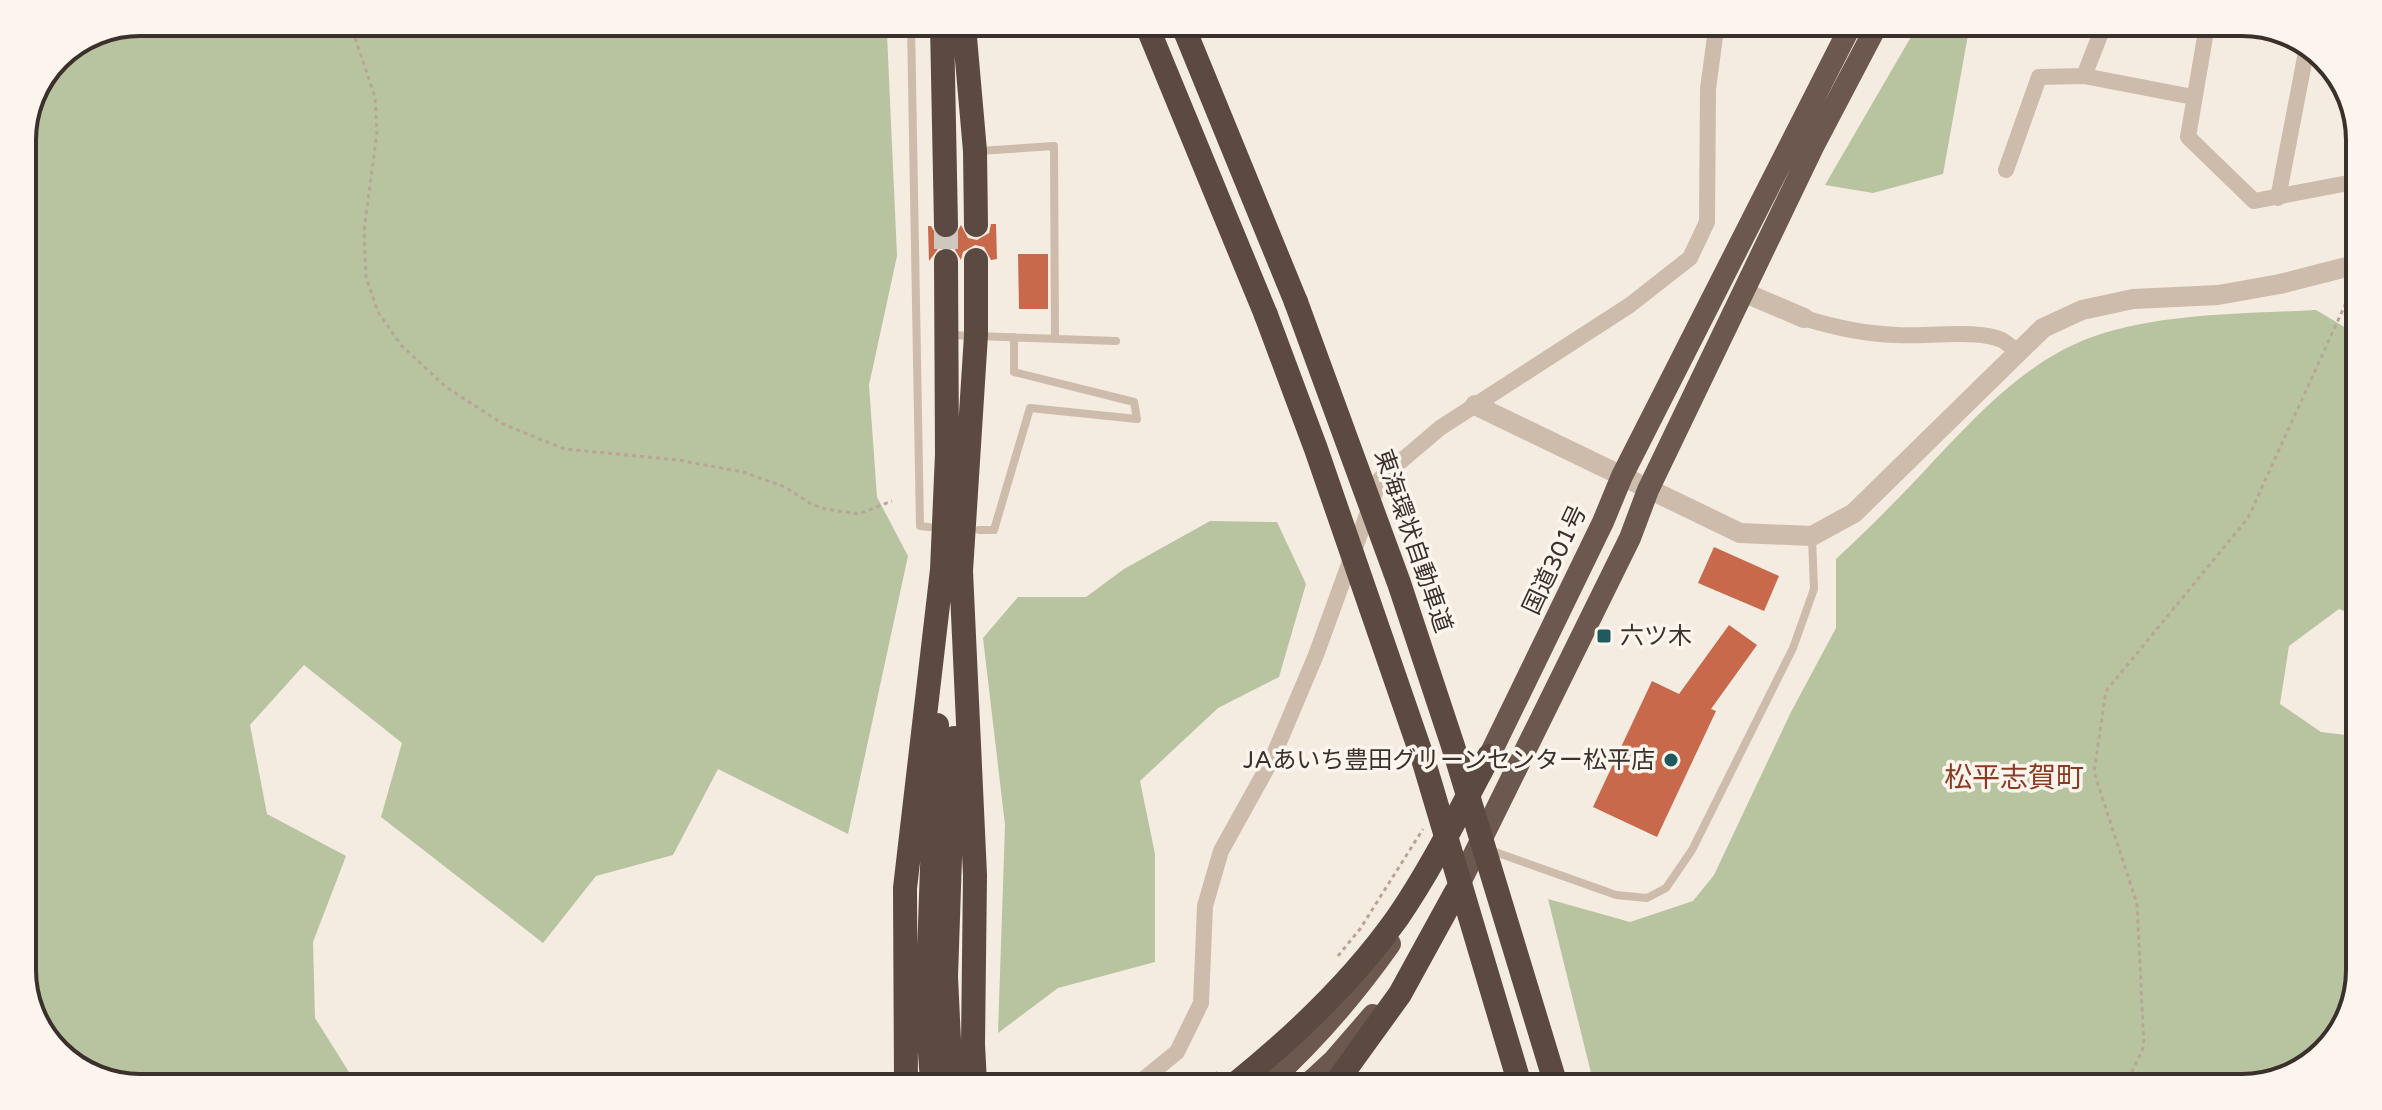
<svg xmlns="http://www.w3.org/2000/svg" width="2382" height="1110" viewBox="0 0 2382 1110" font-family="'Varela Round','Noto Sans JP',sans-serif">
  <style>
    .green { fill: #b8c4a0 }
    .building { fill: #c8694b }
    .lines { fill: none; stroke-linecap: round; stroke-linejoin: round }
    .motorway-tunnel { stroke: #cfc6bd; stroke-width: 24; stroke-dasharray: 24 12; stroke-linecap: butt }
    .path { stroke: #b9a596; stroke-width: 3; stroke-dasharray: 4 4; stroke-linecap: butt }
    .service { stroke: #cdbbac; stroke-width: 8 }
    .minor { stroke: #cdbbac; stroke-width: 16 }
    .tertiary { stroke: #cdbbac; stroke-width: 20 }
    .trunk { stroke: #6c584f; stroke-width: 22 }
    .motorway { stroke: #5c4a42; stroke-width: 24 }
    .motorway-bridge { stroke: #5c4a42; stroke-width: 24 }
    .poi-dot { fill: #1f5a5e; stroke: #fbf5ee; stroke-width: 3 }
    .labels { text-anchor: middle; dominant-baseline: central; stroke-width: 7; stroke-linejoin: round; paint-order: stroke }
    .street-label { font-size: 24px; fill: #3b302b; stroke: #fbf5ee }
    .poi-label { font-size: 24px; fill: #3b302b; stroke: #fbf5ee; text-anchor: start }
    .quarter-label { font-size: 28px; fill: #8c3b22; stroke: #fbf5ee }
    .rim { fill: none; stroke: #3b302b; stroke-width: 4 }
  </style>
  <rect width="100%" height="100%" fill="#f4ebe1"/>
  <path class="green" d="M140,22L889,25L887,34L897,256L869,385L877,497L908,556L848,834L718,769L673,855L596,876L543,943L381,817L402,743L304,665L250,725L267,814L346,856L313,942L315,1018L354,1080L94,1079L46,1042L22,978V133L57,56Z
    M1915,30H1979L1968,35L1943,174L1873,193L1825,185Z
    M2316,310L2358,335L2355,615L2339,609L2289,646L2280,704L2321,732L2354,736L2351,1016L2308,1068L2243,1088L1594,1085L1548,899L1630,922L1693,901L1714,875L1791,712L1836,628V559C1863,534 1889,508 1914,482C1966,427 2020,363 2092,337C2160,313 2244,314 2316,310Z
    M1210,521L1277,522L1306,584L1279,677L1218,708L1140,781L1155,854V962L1058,988L998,1033L1005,825L983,638L1018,597H1086L1124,569Z"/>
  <path class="building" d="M991,224H996L997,259L991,260L984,247L975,245L963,252L961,260L954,248L945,246L938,249L929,261L928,226H931L938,238L946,240L954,237L961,225L968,238L977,240L989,233Z
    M1018,254H1048V309H1019Z
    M1714,547L1779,576L1764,611L1698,583Z
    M1729,625L1757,645L1711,709L1716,711L1657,837L1593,807L1652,681L1679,694Z"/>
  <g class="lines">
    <path class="motorway-tunnel" d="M946,225V261"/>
    <path class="path" d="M350,23L375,97L377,132L364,231L366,277L378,312L401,345L446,387L503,424L565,449L678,460L743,472L785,487L811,504L825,509L859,514L892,501
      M1338,956L1360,929L1423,829
      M1201,1084L1218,1072
      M2125,1087L2144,1046L2137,904L2094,772L2106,691L2248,518L2355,283"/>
    <path class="service" d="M911,25L920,526L929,527
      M979,151L1054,146L1055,338
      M949,335L1116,341
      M979,530H994L1030,408L1137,419L1134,402L1014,372V337
      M1487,849L1616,895L1647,898L1666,888L1692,850L1793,648L1814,589L1812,538"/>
    <path class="minor" d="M2102,30L2084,76L2193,97
      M2206,31L2188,137L2254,201L2359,181
      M2006,170L2039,77L2084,76
      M2278,198L2307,47
      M1804,318C1833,327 1865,334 1896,335C1925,337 1978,329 2002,340C2007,343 2012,348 2017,351
      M1139,1083L1177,1052L1201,1003L1205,906L1221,851L1272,759L1316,655L1380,479L1440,428L1630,305L1690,258L1707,222L1708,89L1716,29"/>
    <path class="tertiary" d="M1743,292L1804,318
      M1475,405L1740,533L1812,536L1854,513L2043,328L2082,310L2133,299L2218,295L2280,284L2358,264"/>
    <path class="trunk" d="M1481,773L1603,522L1622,476L1849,29
      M1455,893L1630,538L1648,490L1813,147L1875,29
      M1267,1084C1313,1042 1354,995 1390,944
      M1308,1084L1334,1060L1373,1015"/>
    <path class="motorway" d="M942,25L946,225
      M964,26L975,151L976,225
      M1147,26L1266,315
      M1183,26L1296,302
      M906,1082L905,888L942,570L947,454L946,261
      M932,1082L927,1010L937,725
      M951,1082L946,977L954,738
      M975,1083L973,1044L975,875L961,571L976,335V260
      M1235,1084C1296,1035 1353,981 1398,917C1433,866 1460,810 1489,756
      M1335,1084L1400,994L1456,892"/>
    <path class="motorway-bridge" d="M1296,302L1399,583L1453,746L1556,1085
      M1266,315L1316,449L1423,759L1520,1085"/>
  </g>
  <g class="poi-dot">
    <rect x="1596" y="628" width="16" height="16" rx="4"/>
    <circle cx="1671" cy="760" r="8"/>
  </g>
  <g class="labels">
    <g class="street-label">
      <text transform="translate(1413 541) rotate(71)">東海環状自動車道</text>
      <text transform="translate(1555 560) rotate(-65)">国道301号</text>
    </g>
    <g class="poi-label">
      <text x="1620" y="636">六ツ木</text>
      <text x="1655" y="760" text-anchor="end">JAあいち豊田グリーンセンター松平店</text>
    </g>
    <g class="quarter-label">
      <text x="2014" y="778">松平志賀町</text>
    </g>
  </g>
  <path d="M0 0H2382V1110H0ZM140 36H2242A104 104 0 0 1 2346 140V970A104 104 0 0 1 2242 1074H140A104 104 0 0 1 36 970V140A104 104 0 0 1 140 36Z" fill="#fbf5ee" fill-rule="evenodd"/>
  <path class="rim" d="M140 36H2242A104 104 0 0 1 2346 140V970A104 104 0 0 1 2242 1074H140A104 104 0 0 1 36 970V140A104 104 0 0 1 140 36Z"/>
</svg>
